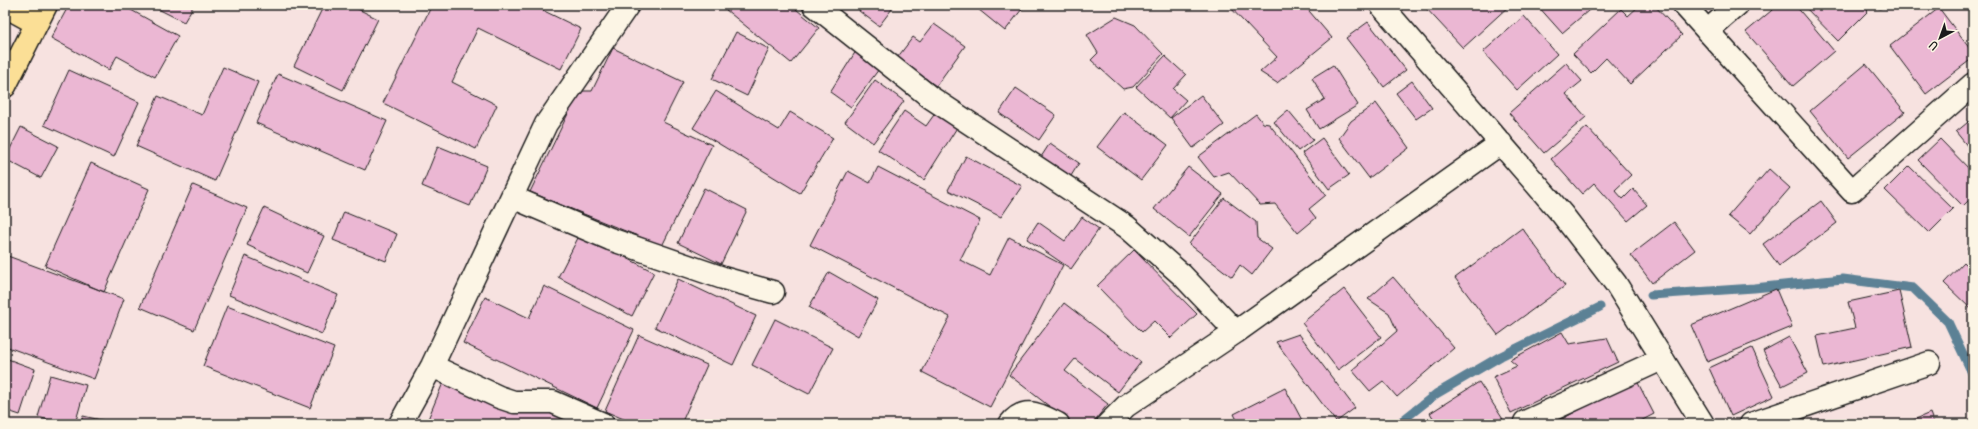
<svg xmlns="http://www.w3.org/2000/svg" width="1978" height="429" viewBox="0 0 1978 429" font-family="Delius,sans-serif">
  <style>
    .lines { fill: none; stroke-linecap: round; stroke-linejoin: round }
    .stream { stroke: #5b8195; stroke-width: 9 }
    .building { fill: #ebb7d3; stroke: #1c1c1c }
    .minor-casing { stroke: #1c1c1c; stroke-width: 25 }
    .major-casing { stroke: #1c1c1c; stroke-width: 25 }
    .minor { stroke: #fcf5e5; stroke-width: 22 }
    .major { stroke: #fbdf96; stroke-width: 22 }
  </style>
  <rect width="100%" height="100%" fill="#f7e2e0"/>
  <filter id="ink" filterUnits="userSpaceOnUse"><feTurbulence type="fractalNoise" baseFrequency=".025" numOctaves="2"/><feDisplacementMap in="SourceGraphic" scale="8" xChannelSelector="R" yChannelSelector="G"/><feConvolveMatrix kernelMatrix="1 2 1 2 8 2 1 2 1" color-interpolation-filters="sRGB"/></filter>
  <g filter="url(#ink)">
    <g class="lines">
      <path class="stream" d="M1651,295L1754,288L1843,279L1913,288L1948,322L1973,375
        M1398,424L1436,394L1501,356L1600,307"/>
    </g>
    <path class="building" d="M69,5H122L178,36L155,77L117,56L109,70L51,38Z
      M150,5H194L184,22Z
      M324,5H350L378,19L343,90L294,66Z
      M432,5H532L581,29L561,69L478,28L452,82L497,105L476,149L383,103Z
      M720,5H791L819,28L791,63Z
      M863,5H895L879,26L859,11Z
      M973,5H1025L1005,31Z
      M1228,5H1304L1332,38L1277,83L1260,72L1277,57Z
      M1425,5H1510L1463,48L1424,6Z
      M1537,5H1595L1562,33Z
      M1640,5H1654L1682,35L1630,84L1606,58L1591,73L1573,54L1621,9L1628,16Z
      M1778,5H1795L1834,51L1793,86L1746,32Z
      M1803,5H1862L1868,11L1838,41Z
      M1876,5H1884L1880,9Z
      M1939,8L1973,53V58L1926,94L1890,46Z
      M1524,16L1557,54L1517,90L1483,52Z
      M1116,17L1135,25L1163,54L1133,87L1123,89L1091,60L1098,53L1087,35Z
      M1368,22L1406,70L1384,87L1346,38Z
      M934,24L965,46L936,86L897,58L913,37L920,42Z
      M736,32L769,49L747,96L712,79Z
      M613,48L683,82L663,122L712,145L662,246L530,192L579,91H592Z
      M856,51L879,69L851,107L830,92Z
      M1165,56L1186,75L1173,89L1186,100L1170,118L1136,87Z
      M1566,63L1582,81L1566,94L1586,117L1544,153L1509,113Z
      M1866,64L1905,112L1848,158L1810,111Z
      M1333,65L1358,105L1319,129L1307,110L1325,99L1312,78Z
      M223,67L258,82L215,181L136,146L158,96L202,115Z
      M69,70L139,102L114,157L44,125Z
      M278,74L387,121L365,170L256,123Z
      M875,80L904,101L873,143L845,122Z
      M1412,81L1432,108L1416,119L1396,93Z
      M1016,88L1056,115L1039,140L999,113Z
      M716,91L779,130L790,112L833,138L800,193L693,128Z
      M1201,95L1224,125L1193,148L1171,118Z
      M1376,103L1409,148L1369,178L1339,138L1351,121Z
      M1288,110L1313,140L1298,151L1274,122Z
      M904,111L926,126L936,112L958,126L924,180L878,150Z
      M1124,112L1168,145L1141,180L1097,147Z
      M1256,114L1263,123L1269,124L1326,195L1309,209L1316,218L1298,233L1275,204L1260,205L1229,172L1214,177L1198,157Z
      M1973,118V153L1956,132Z
      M21,127L58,146L41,178L5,159Z
      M1587,127L1631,175L1615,190L1623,199L1633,189L1647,205L1628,221L1594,183L1582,194L1551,159Z
      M1322,138L1349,175L1329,189L1302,153Z
      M1940,139L1973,173V196L1963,206L1918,160Z
      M1050,143L1079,163L1071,176L1041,157Z
      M438,146L487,166L470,206L422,186Z
      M966,156L1022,186L1001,217L948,190Z
      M91,163L149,189L104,292L45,266Z
      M1909,166L1953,209L1929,233L1885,190Z
      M878,167L980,220L960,260L990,275L1009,237L1063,265L990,407L922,372L950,317L810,245L848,171L870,183Z
      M1188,167L1223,194L1189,237L1154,209Z
      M1769,169L1790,188L1750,234L1728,216Z
      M193,185L247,208L194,330L140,307Z
      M704,188L747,210L721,264L678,243Z
      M1224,198L1256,222L1257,238L1272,249L1252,275L1240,265L1232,277L1189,244Z
      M1821,201L1837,223L1779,266L1763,244Z
      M264,208L324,236L307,273L247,245Z
      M344,212L397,234L386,261L333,240Z
      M1082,217L1099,229L1071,269L1027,239L1038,222L1065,241Z
      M1674,222L1695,250L1652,283L1631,255Z
      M1522,228L1565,286L1498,335L1455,278Z
      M580,234L654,272L632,316L558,277Z
      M1973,242V254L1967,248Z
      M1134,250L1197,314L1171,338L1154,321L1142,332L1097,286Z
      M5,255L124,299L94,379L5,346Z
      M245,256L338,295L322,334L229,295Z
      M1964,262L1973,271V311L1944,283Z
      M829,272L878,300L858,336L809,307Z
      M1393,277L1454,348L1397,397L1383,381L1370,391L1352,370L1397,331L1389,313L1368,299Z
      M678,279L756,316L733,365L655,327Z
      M544,286L634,330L597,408L463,343L485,297L529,318Z
      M1344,289L1381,337L1338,370L1302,323Z
      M1776,289L1792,327L1707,362L1691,325Z
      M1899,291L1912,347L1824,367L1817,336L1855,328L1848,302Z
      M1064,303L1141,362L1118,392L1075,359L1065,371L1108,404L1092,424H1072L1009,375Z
      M227,306L334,348L310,408L203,366Z
      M775,319L833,348L809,394L752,365Z
      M1562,332L1569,344L1607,338L1618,362L1511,413L1493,377L1517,366L1510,360Z
      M1299,334L1355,408L1336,422L1276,342Z
      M639,335L707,365L681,424H635L605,411Z
      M1789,337L1808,373L1782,386L1763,351Z
      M1752,348L1774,396L1731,416L1709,368Z
      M5,358L35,369L20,415L5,410Z
      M50,375L86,385L75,424H63L38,417Z
      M445,378L526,413L532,400L585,424H426Z
      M1636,379L1654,414L1635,424H1553Z
      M1479,382L1506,424H1437L1430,413Z
      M1285,388L1304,424H1239L1234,414Z
      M1930,413L1934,424H1904Z
      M83,416L119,424H81Z"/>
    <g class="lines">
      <g class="minor-casing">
        <path id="minor" d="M814,5L930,97L1127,227L1182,275L1236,332L1501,143
          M1381,5L1562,214L1616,284L1703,424
          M1684,5L1852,191L1973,84
          M1707,31L1737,5
          M512,197L610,239L723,278L773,292
          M432,366L499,397L514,402H553L603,424
          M1525,422L1662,359
          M400,424L432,366L546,124L628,5
          M1010,424C1025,405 1040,415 1058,424
          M1108,424L1126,406L1236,332
          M1751,424L1929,363"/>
      </g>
      <g class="major-casing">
        <path id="major" d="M5,6L36,23
          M5,86L46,5"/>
      </g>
      <use href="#minor" class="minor"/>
      <use href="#major" class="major"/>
    </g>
  </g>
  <rect width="1978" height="429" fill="none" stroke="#fcf5e5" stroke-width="20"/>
  <rect x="10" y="10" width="1958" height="409" fill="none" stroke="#1c1c1c" stroke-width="1.5" filter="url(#ink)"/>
  <g transform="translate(1940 38) rotate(221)" stroke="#fcf5e5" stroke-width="3" paint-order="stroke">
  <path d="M0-3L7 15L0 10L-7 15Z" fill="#1c1c1c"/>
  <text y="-6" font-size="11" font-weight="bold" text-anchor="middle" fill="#1c1c1c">U</text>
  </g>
</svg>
